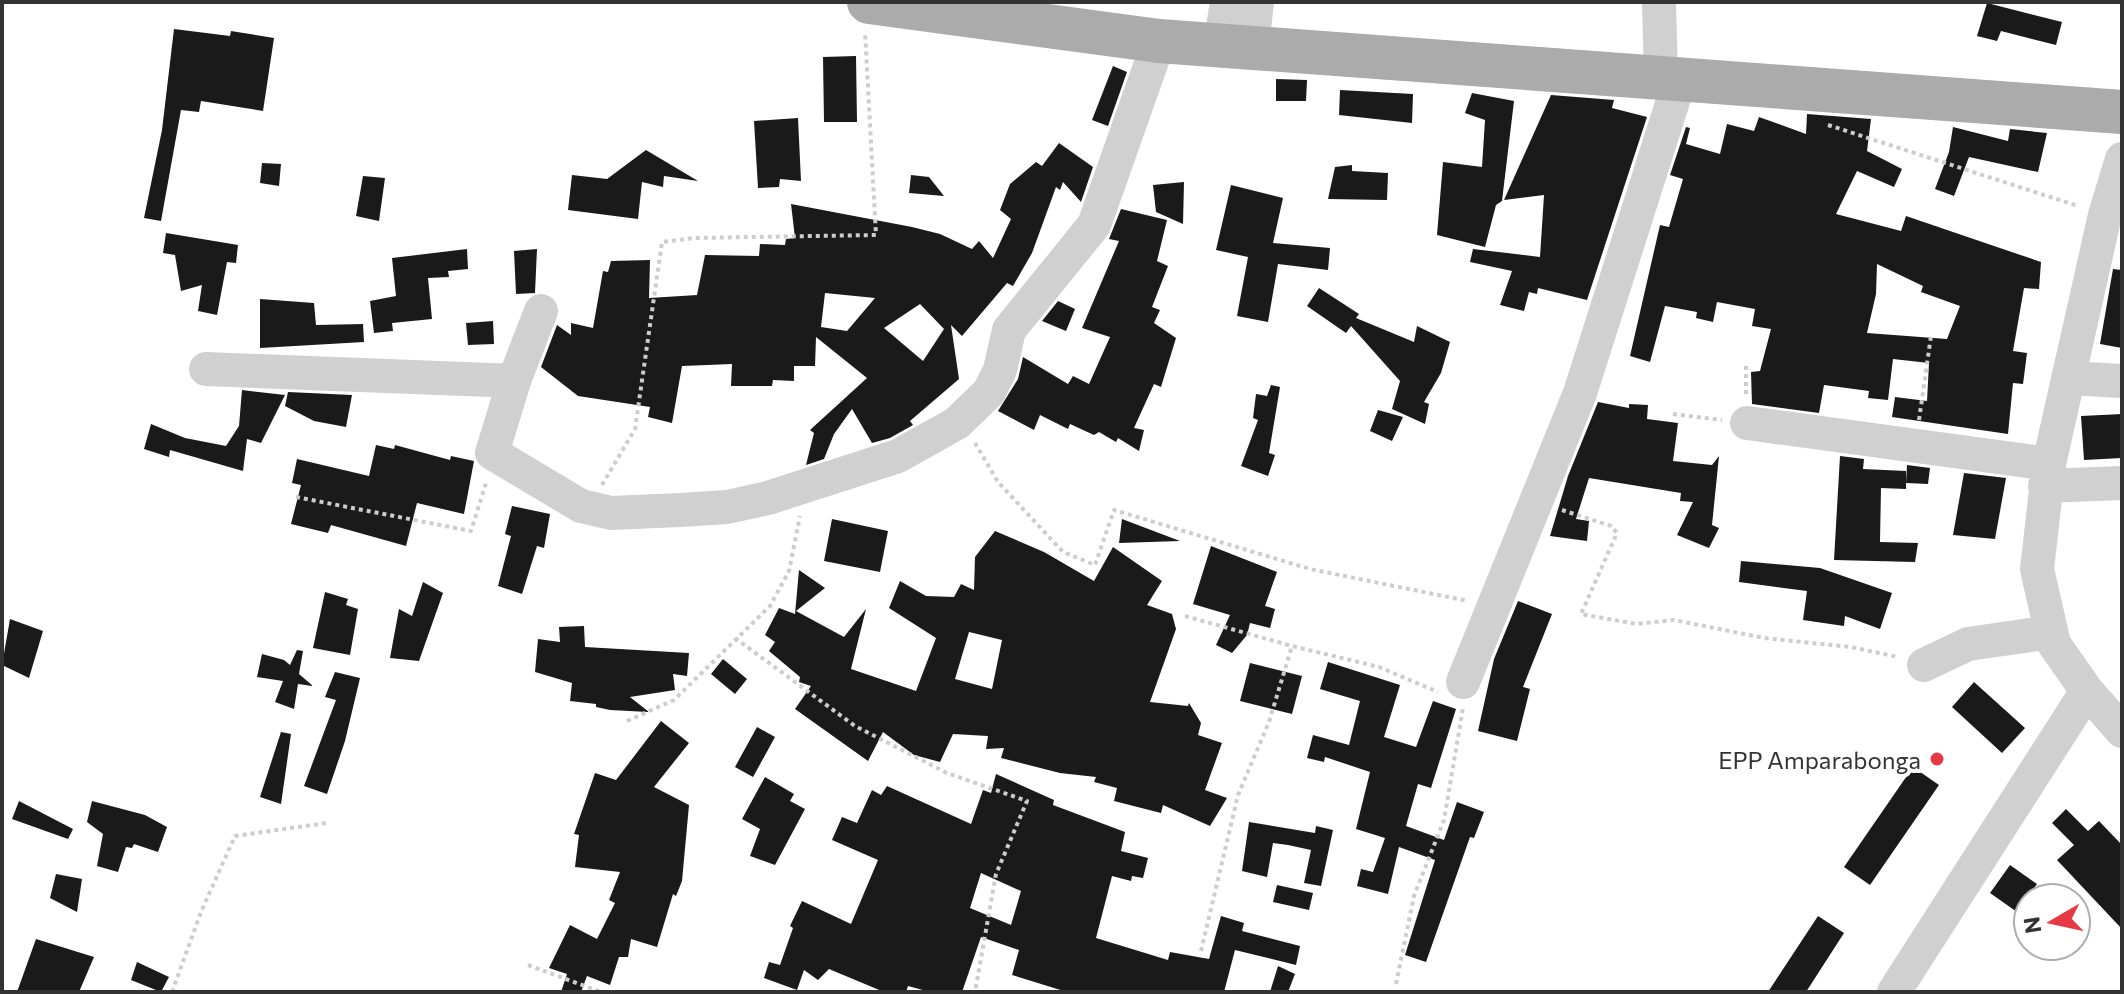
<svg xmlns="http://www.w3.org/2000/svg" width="2124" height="994" viewBox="0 0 2124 994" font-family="Commissioner,sans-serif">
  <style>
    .building { fill: #1a1a1a; fill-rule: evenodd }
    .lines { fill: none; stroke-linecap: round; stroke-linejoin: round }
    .path { stroke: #cdcdcd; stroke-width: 4; stroke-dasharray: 4 4; stroke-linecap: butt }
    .minor { stroke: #d0d0d0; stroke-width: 34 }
    .major { stroke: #ababab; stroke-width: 44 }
    .poi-dot { fill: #e63946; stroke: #fff; stroke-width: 3 }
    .labels { text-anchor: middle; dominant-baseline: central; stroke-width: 8; stroke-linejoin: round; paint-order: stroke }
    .poi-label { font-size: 24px; fill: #333; stroke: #fff; text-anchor: end }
  </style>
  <rect width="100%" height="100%" fill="#fff"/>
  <path class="building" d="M1987,3L2062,22L2056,45L2001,31L1997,41L1977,36Z
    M174,29L230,36L231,31L274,38L263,111L201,101L199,112L181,110L161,221L144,218L162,130Z
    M856,56L857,122H824L823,57Z
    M1113,66L1127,72L1108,126L1092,120Z
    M1276,79L1307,80L1306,101H1276Z
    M1340,90L1413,94L1412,123L1339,115Z
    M1472,93L1514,101L1502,201L1496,205L1485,247L1437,235L1443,162L1482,167L1485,120L1465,113Z
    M1551,95L1614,100L1612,108L1647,117L1587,300L1538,288L1537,294L1529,292L1524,311L1500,305L1512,271L1470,262L1473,249L1540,257L1544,195L1504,200Z
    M1807,114L1871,119L1867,151L1902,169L1894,187L1857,171L1836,214L1901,231L1906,216L2041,262L2039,289L2024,288L2013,351L2027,353L2023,384L2013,383L2008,434L1892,417L1895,397L1927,401L1929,363L1893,359L1888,400L1868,398L1869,391L1824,385L1819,413L1752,404L1751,372L1760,371L1771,329L1752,326L1755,309L1717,302L1713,322L1696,318L1697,312L1665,306L1650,362L1630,356L1660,225L1669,227L1683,179L1670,175L1686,127L1690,128L1686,144L1720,154L1727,124L1754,131L1759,117L1806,134ZM1877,264L1923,286L1921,292L1960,306L1947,339L1867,333L1876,294Z
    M798,118L801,181L780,179L779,187L758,188L754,121Z
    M1953,127L2008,141L2010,129L2047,133L2038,172L1969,157L1954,196L1935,189L1949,152Z
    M1059,143L1093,167L1081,202L1063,182L1060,190L1056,187L1032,253L1013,286L1007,283L962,336L951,325L959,379L910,421L913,425L890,438L872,443L852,409L834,434L824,459L806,465L814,433L810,430L867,378L816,337L815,366H794V381L773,380L772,386H731L732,364L682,366L672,423L648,417L650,407L578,396L541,367L557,325L571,335V323L593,328L603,271L608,272L611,261L650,260L649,298L697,295L705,255L759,256L760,244L785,245L786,239L795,238L791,204L912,227L940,234L972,249L979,241L993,258L1011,219L1000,210L1010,184L1036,162L1042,166ZM825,293L875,298L847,331L821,327ZM920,304L944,329L923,361L884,328Z
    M646,150L698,181L664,176L663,187L642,182L638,219L568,210L572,175L607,179Z
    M262,163L281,164L279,186L260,183Z
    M1352,165V171L1388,173L1387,200L1328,199L1335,167Z
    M911,175L929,177L944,196L909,193Z
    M363,176L385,178L379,221L356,216Z
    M1184,182L1183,224L1156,212L1153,185Z
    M1231,185L1283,198L1273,243L1330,248L1328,270L1278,264L1268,322L1237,316L1248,257L1216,250Z
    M1121,209L1167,220L1157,261L1168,266L1152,307L1160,310L1154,323L1176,338L1161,387L1154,384L1134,428L1144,430L1139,451L1118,438L1116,442L1099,432L1094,435L1070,424L1068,429L1040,415L1034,430L998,411L1018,379L1023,357L1068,384L1073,376L1089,384L1110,337L1082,328L1119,241L1109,239Z
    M166,233L238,245L236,263L227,262L217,315L198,311L202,285L181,291L175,255L163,253Z
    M467,249L468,269L448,271L449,277L428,278L432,319L392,323L393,331L374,333L370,301L396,296L392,258Z
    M537,249L535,293L516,294L514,251Z
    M2113,269L2122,270V348L2100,344Z
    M1319,288L1359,314L1356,318L1414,342L1417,326L1450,342L1441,373L1424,402L1429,404L1425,424L1392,409L1400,381L1351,326L1346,333L1307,306Z
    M260,299L314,303L316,325L363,324L364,342L260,348Z
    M1058,301L1075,309L1066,331L1042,321Z
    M493,321L494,344L468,345L466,323Z
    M1271,385L1280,387L1269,453L1275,455L1268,476L1241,466L1258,420L1253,418L1256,394L1267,396Z
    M242,390L285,395L261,443L247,439L243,471L170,450L169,457L144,449L151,424L185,438L226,446L239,426Z
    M288,392L352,395L346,427L314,421L285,406Z
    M1598,402L1629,408V404L1648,405L1647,419L1678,423L1673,461L1712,465L1719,456L1712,525L1719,528L1709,548L1677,535L1693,502L1680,501L1681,493L1589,478L1576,519L1589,521L1587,541L1550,536L1568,476Z
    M1378,410L1403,417L1392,441L1370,431Z
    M2122,414V458L2084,460L2081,416Z
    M376,445L394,449L395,445L450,460L451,456L474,461L464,514L417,503L406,546L331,525L328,533L291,524L301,485L292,483L297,459L369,476Z
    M1840,456L1864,459L1863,469L1906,471V489L1881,488L1880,542L1918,543L1915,562L1834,560Z
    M1907,465L1930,468L1928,484L1906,483Z
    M1964,473L2006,478L1995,539L1953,535Z
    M512,506L550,514L544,548L537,546L522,594L498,586L511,536L505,534Z
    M832,519L888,531L880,572L824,561Z
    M1122,519L1180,541L1119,543Z
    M995,531L1044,552L1094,581L1113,547L1162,581L1147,605L1172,614L1176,629L1150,702L1188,706L1189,703L1201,723L1198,735L1222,743L1205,790L1227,798L1210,826L1163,805L1161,813L1114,801L1117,788L1094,782L1096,777L1060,773L1001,758L1004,748L986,749L988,736L953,734L940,762L914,755L883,732L868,761L795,709L811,686L799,682L800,677L769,651L775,642L765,635L779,608L795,614L799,570L825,588L796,611L844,637L866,609L851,669L916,691L936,638L889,608L900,581L926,596L954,597L961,584L974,590L975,557ZM969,632L1002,640L992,689L955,679Z
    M1211,546L1277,572L1265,606L1275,609L1270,628L1250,623L1247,635L1232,653L1216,645L1230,615L1193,604Z
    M1741,561L1820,568L1892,593L1880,629L1845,616L1844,626L1803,620L1807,591L1739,582Z
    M423,582L443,593L419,661L390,658L399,609L412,616Z
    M325,592L348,599L346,605L358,609L350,655L313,648Z
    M1518,601L1552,614L1523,687L1530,689L1517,741L1478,731L1494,659Z
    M10,619L43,631L29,678L2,665Z
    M584,626L585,647L689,653L687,676L673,674L675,690L630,697L649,712L610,710L596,707V704L570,701L572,683L535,672L538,639L560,642L559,627Z
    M297,650L303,651L299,674L313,686L298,684L294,709L275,702L283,681L257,677L262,654L284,660L290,665Z
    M723,659L747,679L735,694L711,674Z
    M1328,662L1400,685L1384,737L1416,747L1433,701L1456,709L1431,788L1418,784L1406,826L1444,840L1457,802L1484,812L1474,838L1470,837L1426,962L1405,955L1435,860L1399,847L1388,894L1357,886L1361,869L1373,872L1385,838L1356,829L1370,772L1325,757L1324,762L1307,758L1313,735L1349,745L1360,701L1320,689Z
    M1250,663L1302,676L1292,714L1240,701Z
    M335,672L360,678L345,741L327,794L304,786L336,700L325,697Z
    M1974,682L2025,728L2002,753L1952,707Z
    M661,721L689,743L654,787L689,805L682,881L676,896L673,894L657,947L631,939L628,957H619L610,985L587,976L581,992H561L567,974L549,968L570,925L597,939L615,903L609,900L620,872L575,867L579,835L574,834L595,773L616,780Z
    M757,727L775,737L753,777L735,767Z
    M281,732L291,734L281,804L260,797Z
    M1913,767L1939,785L1870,885L1844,867Z
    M996,774L1054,800L1053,805L1125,832L1121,851L1148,858L1143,878L1132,876L1131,881L1112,876L1096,938L1168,960L1170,952L1209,959L1221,916L1244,923L1242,931L1300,946L1296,965L1235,950L1224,992H1067L1012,975L1019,950L981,937L962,992H930L908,986L906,992H884L829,969L818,980L804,970L797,990L764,978L769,962L780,965L793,928L790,926L802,901L851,924L878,860L832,840L842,817L857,823L872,790L881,795L887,786L971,824L983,790L991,793ZM981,873L1021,891L1011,925L970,908Z
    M765,777L794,794L790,801L805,809L775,865L750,856L760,829L742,819Z
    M19,801L73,829L68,839L12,819Z
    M92,801L145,815L167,827L158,852L134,844L132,848L126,847L118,872L97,866L103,834L87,822Z
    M2066,809L2088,831L2099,821L2122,845V929L2057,860L2074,845L2052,823Z
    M1249,822L1315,833L1316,826L1333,830L1321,886L1304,883L1311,850L1288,845L1273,843L1267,877L1242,871Z
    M2010,865L2037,884L2017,912L1990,893Z
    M56,874L82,879L77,912L50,898Z
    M1277,885L1313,893L1309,910L1273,902Z
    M1818,916L1844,933L1806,992H1768Z
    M36,939L94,957L79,992H17Z
    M137,962L169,977L161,992L131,980Z
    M1278,966L1295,974L1288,992H1270Z"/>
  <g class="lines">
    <path class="path" d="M1828,125L2078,206
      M1746,366V395
      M1673,414L1722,420
      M1919,420L1931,336
      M975,443L998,482L1063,552L1095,565L1114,510L1310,569L1468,601
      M602,485L635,429L662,242L693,238L876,235L865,32
      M296,497L471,531L486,483
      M1562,510L1611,526L1617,533L1581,614L1636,624L1674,620L1764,638L1851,647L1898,657
      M1185,616L1292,646
      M735,638L855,726L947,773L1027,801L996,874L975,992
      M627,721L674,700L770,606L789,571L800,516
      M1201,951L1238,795L1269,722L1292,646L1379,667L1438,692
      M528,965L601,992
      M1396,984L1414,896L1444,820L1463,708
      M172,992L201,912L235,836L326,823"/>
    <path class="minor" d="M1659,2L1661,78
      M1220,45L1227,2
      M1252,47L1257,2
      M2122,159L2105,215L2049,464L2037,569L2054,644L2087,691L2122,731
      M541,311L514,381L492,453L581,506L611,513L680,510L727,507L768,498L898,456L957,423L989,392L1000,370L1009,330L1094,225L1159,41
      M206,369L514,381
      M2068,378L2122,381
      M1747,423L2049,464
      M2045,486L2122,483
      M1924,665L1968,644L2051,632
      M1463,682L1580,393L1680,79
      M1894,992L2087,691"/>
    <path class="major" d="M869,2L1159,41L2122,112"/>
  </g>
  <circle class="poi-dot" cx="1937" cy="759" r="8"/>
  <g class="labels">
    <g class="poi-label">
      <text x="1921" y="759">EPP Amparabonga</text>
    </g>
  </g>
  <rect width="2124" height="994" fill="none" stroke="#333333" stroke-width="8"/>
  <g transform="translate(2052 922) rotate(261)"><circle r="38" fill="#ffffff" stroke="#adadad" stroke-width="2"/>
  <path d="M0-6L14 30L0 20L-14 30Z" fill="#e63946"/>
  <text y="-12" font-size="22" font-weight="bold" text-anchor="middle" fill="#333333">N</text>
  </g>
</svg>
